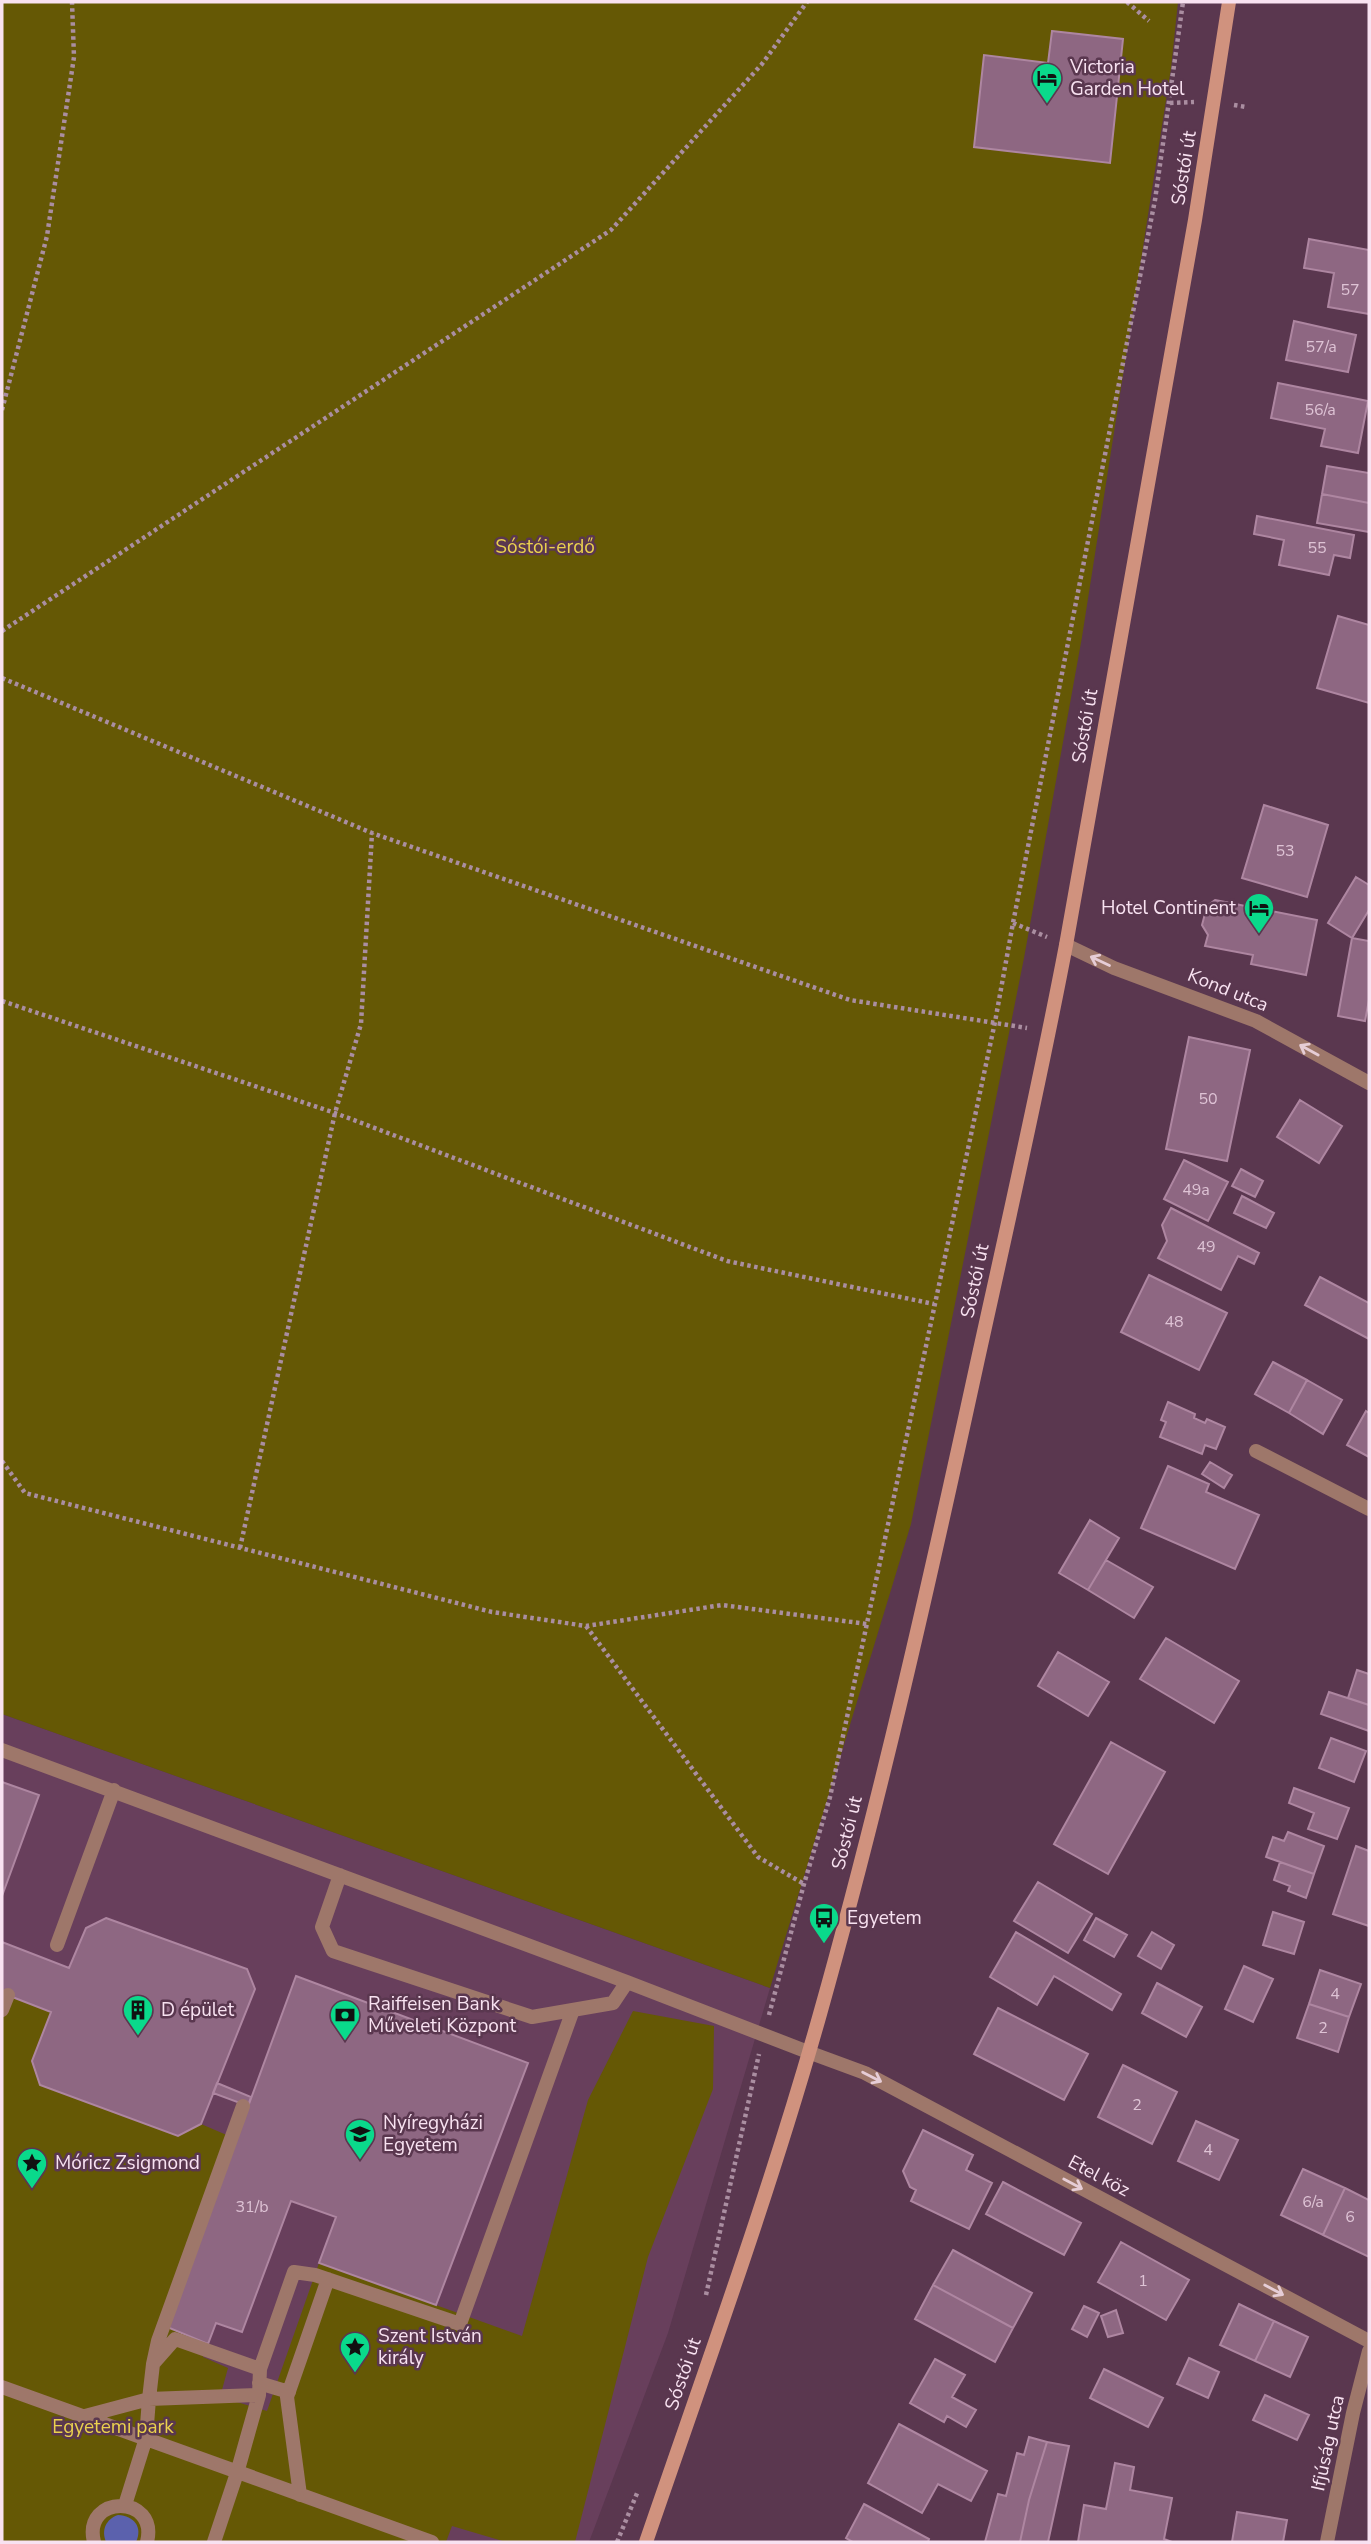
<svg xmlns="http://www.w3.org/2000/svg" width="1371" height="2544" viewBox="0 0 1371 2544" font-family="'Nunito Sans',sans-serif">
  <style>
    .built { fill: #683f5c }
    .green { fill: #655805 }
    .water { fill: #5b61ad }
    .building { fill: #8e6782; stroke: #ae86a1; stroke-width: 2 }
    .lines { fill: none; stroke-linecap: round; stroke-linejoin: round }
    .path { stroke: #aa8ea1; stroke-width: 4.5; stroke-dasharray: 3.5 3.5; stroke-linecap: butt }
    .lane { stroke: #9e776a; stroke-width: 14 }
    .street { stroke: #9e776a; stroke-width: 14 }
    .secondary { stroke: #d0927e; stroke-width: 14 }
    .oneway { stroke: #e6cdd6 }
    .labels { text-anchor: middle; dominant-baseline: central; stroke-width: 5; stroke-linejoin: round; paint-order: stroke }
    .number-label { font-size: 16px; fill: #dec3d5 }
    .poi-label { font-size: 19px; fill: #f8e2f1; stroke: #5a374f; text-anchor: start }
    .street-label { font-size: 19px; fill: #f8e2f1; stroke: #5a374f }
    .park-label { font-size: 19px; fill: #ead14e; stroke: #5a374f }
  </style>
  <rect width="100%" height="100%" fill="#5a374f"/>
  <path class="built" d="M2,1714L770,1988L668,2333L589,2542H2Z"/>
  <path class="green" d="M2,2H1178L1171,68L1082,637L1024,958L911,1524L770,1988L2,1714Z
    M2,1993L51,2012L32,2061L40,2085L177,2136L201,2124L236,2139L168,2327L208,2344L203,2357L228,2368L220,2397L267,2411L319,2263L522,2336L588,2100L633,2011L714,2026L713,2089L648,2257L575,2542H506L452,2526L446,2542H2Z"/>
  <path class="water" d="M118,2515C134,2516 143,2527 136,2542H106C101,2530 106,2519 118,2515Z"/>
  <path class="building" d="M1052,31L1123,39L1110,163L974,147L984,55L1048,63Z
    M1309,239L1369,250V314L1328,307L1334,273L1304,268Z
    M1294,321L1356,335L1348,372L1286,360Z
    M1278,383L1368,401L1358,453L1321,446L1325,429L1271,418Z
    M1327,466L1369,473V503L1322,494Z
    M1322,494L1369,503V532L1317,523Z
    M1257,516L1354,535L1350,558L1334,555L1329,575L1279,565L1284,540L1254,534Z
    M1338,616L1369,625V703L1317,688Z
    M1264,805L1328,825L1307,897L1242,878Z
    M1356,877L1369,885V910L1352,938L1328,923Z
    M1215,900L1317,920L1306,975L1251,964L1253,955L1205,946L1208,935L1202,925L1207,906Z
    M1352,938L1369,941V1000L1365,1021L1338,1016Z
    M1189,1037L1250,1050L1227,1161L1166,1149Z
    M1300,1100L1342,1126L1319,1163L1277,1137Z
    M1184,1160L1228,1182L1208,1221L1164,1199Z
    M1241,1169L1263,1181L1255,1197L1232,1186Z
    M1242,1196L1274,1213L1266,1228L1234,1213Z
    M1171,1208L1259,1253L1254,1264L1238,1256L1221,1290L1158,1258L1167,1241L1162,1225Z
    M1149,1275L1227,1313L1199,1370L1121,1332Z
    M1320,1277L1369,1303V1339L1305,1305Z
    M1273,1362L1307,1380L1289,1413L1255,1394Z
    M1307,1380L1342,1400L1323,1434L1289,1413Z
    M1168,1402L1195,1414L1194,1418L1205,1423L1207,1419L1225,1427L1216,1449L1205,1445L1202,1454L1160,1437L1166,1422L1161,1420Z
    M1366,1411L1369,1413V1457L1347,1445Z
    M1210,1462L1232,1475L1224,1488L1202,1474Z
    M1168,1466L1209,1484L1206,1492L1259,1515L1235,1569L1141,1528Z
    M1090,1520L1119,1538L1088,1590L1059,1573Z
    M1106,1560L1153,1587L1134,1618L1088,1590Z
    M1166,1638L1239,1681L1214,1723L1140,1679Z
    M1058,1652L1109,1682L1088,1716L1038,1686Z
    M1357,1670L1369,1674V1705L1348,1698Z
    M1329,1692L1369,1705V1731L1321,1714Z
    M1331,1738L1366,1751L1354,1782L1319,1768Z
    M1111,1742L1165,1772L1108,1874L1054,1844Z
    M2,1782L39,1795L2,1896Z
    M1294,1788L1349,1808L1337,1839L1308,1829L1314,1813L1289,1803Z
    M1288,1832L1324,1846L1314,1874L1266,1857L1273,1837L1284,1841Z
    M1356,1846L1369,1851V1926L1333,1914Z
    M1280,1862L1314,1874L1306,1898L1288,1891L1290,1886L1274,1880Z
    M1038,1882L1092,1914L1068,1953L1014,1921Z
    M1273,1912L1304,1922L1294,1954L1263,1945Z
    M106,1918L247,1969L255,1989L201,2124L178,2136L40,2085L32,2061L51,2012L2,1993V1942L69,1968L86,1928Z
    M1096,1918L1127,1935L1114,1957L1084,1940Z
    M1016,1932L1121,1994L1112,2010L1054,1976L1037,2005L990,1977Z
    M1152,1932L1174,1945L1161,1969L1138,1956Z
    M1244,1966L1273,1979L1253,2022L1225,2009Z
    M1320,1970L1361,1984L1349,2017L1309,2004Z
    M296,1976L528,2063L436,2305L319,2263L336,2217L291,2201L242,2332L216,2323L208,2344L167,2327Z
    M1157,1983L1202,2007L1186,2037L1142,2013Z
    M1309,2004L1349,2017L1338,2052L1297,2038Z
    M998,2008L1088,2054L1064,2100L974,2054Z
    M1123,2065L1177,2092L1152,2144L1098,2117Z
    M217,2083L251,2097L248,2106L213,2093Z
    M1196,2121L1238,2140L1219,2180L1178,2161Z
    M923,2130L973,2155L966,2170L992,2183L969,2229L911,2201L916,2190L910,2187L903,2171Z
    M1303,2169L1345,2188L1323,2235L1281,2215Z
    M1003,2182L1081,2223L1064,2255L986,2214Z
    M1345,2188L1369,2200V2257L1323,2235Z
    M1121,2242L1189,2280L1166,2320L1098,2282Z
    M953,2250L1032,2293L1013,2328L933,2285Z
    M933,2285L1013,2328L995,2362L915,2319Z
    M1239,2304L1274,2321L1255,2361L1220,2345Z
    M1084,2306L1099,2313L1087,2337L1072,2329Z
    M1116,2310L1123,2333L1108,2337L1101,2316Z
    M1274,2321L1308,2337L1290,2377L1255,2361Z
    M1189,2358L1219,2372L1208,2398L1177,2384Z
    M935,2359L965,2375L952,2397L976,2410L966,2427L947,2416L944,2422L910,2403Z
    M1104,2369L1163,2398L1148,2427L1090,2398Z
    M1265,2395L1309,2415L1297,2440L1253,2420Z
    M899,2424L987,2471L971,2501L938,2484L922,2513L868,2483Z
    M1029,2437L1047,2442L1029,2500L1020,2542H985L998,2494L1006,2496L1017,2453L1024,2455Z
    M1047,2442L1069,2446L1048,2542H1020L1029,2500Z
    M1115,2463L1134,2467L1130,2490L1172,2498L1164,2539L1172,2542H1078L1084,2505L1106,2509Z
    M864,2504L929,2539L928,2542H853L846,2538Z
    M1237,2512L1287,2520L1283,2542H1232Z"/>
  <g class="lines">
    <path class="path" d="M1127,2L1149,21
      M1170,103L1194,102
      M1234,105L1246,107
      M2,410L47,236L74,57L72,2
      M2,631L611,230L762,64L807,2
      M2,678L372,833L850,1000L1027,1028
      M1013,923L1047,937
      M2,1001L335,1113L727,1261L934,1304
      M2,1461L25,1493L492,1612L586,1626L722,1605L867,1624
      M240,1548L335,1113L361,1024L372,833
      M586,1626L758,1857L804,1884
      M769,2015L804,1884L830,1797L995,1022L1013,923L1155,200L1183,2
      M706,2295L759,2054
      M617,2542L638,2491"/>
    <path class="lane" d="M2,1750L627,1982L808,2052
      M340,1875L322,1927L333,1951L532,2017L613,2003L627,1982
      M57,1945L114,1790
      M460,2324L573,2010"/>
    <path class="street" d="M1066,945L1114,968L1256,1021L1369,1083
      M1256,1451L1369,1509
      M2,2010L8,1995
      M808,2052L865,2073L1369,2341
      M153,2364L158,2341L243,2106
      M259,2383L289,2392
      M2,2387L432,2542
      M85,2416L149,2399L153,2364L175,2339L260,2369
      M300,2495L287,2397L328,2279
      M125,2505L146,2438L149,2399L259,2395L260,2369L294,2272L315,2275L460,2324
      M94,2542C82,2494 159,2494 147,2542
      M214,2542L237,2473L259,2395
      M1327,2542L1353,2413L1369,2351"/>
    <path class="secondary" d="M646,2542C706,2367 770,2192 820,2014C880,1801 929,1584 976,1368C1007,1227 1039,1087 1066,945L1195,220L1229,2"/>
  </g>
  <defs><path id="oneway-shaft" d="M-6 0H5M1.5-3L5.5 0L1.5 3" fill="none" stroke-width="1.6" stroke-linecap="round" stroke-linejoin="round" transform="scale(1.75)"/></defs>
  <g class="oneway">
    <use href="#oneway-shaft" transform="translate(1100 961) rotate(-155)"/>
    <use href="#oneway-shaft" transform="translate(1309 1050) rotate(-151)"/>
    <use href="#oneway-shaft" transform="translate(872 2077) rotate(27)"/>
    <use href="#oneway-shaft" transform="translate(1073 2184) rotate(28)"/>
    <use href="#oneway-shaft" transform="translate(1274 2290) rotate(28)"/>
  </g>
  <defs>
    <g id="hotel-pin" transform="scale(1.575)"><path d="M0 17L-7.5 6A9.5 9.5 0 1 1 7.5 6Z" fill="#0ad98b" stroke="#5a374f"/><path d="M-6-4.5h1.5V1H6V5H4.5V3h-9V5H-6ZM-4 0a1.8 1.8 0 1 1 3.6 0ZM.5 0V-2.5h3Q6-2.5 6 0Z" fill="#111"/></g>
    <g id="bus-pin" transform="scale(1.575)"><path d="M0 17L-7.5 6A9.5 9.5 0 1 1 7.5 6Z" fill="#0ad98b" stroke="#5a374f"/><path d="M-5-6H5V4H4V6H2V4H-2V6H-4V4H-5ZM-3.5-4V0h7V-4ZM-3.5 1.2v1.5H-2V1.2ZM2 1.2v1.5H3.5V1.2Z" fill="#111"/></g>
    <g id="building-pin" transform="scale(1.575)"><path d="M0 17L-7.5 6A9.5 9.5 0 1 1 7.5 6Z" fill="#0ad98b" stroke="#5a374f"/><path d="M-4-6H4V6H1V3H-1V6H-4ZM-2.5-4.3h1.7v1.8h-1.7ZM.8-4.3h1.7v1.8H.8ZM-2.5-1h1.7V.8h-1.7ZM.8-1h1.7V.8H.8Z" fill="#111"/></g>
    <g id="bank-pin" transform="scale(1.575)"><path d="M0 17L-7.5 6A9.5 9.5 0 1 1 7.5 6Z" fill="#0ad98b" stroke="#5a374f"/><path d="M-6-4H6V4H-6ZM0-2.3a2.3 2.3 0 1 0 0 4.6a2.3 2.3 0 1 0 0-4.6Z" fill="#111"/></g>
    <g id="university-pin" transform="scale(1.575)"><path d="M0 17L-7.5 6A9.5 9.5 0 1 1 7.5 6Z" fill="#0ad98b" stroke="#5a374f"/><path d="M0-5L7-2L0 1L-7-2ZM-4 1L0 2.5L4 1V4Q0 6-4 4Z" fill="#111"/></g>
    <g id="sight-pin" transform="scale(1.575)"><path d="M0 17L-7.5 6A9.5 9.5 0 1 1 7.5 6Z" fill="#0ad98b" stroke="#5a374f"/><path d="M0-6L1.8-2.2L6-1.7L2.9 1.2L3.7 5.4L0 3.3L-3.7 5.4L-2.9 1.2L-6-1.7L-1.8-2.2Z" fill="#111"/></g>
  </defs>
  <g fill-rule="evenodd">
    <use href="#hotel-pin" x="1047" y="78"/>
    <use href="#hotel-pin" x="1259" y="908"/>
    <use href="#bus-pin" x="824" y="1918"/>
    <use href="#building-pin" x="138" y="2010"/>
    <use href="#bank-pin" x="345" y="2015"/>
    <use href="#university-pin" x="360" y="2134"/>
    <use href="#sight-pin" x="32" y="2163"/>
    <use href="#sight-pin" x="355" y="2347"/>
  </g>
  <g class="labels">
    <g class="number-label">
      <text x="1350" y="290">57</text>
      <text x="1321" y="347">57/a</text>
      <text x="1320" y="410">56/a</text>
      <text x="1317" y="548">55</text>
      <text x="1285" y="851">53</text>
      <text x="1208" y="1099">50</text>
      <text x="1196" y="1190">49a</text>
      <text x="1206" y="1247">49</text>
      <text x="1174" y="1322">48</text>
      <text x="1335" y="1994">4</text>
      <text x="1323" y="2028">2</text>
      <text x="1137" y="2105">2</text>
      <text x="1208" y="2150">4</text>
      <text x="1313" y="2202">6/a</text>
      <text x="252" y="2207">31/b</text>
      <text x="1350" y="2217">6</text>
      <text x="1143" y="2281">1</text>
    </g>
    <g class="poi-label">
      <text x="1070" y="67">Victoria<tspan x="1070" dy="22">Garden Hotel</tspan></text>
      <text x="1236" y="908" text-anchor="end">Hotel Continent</text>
      <text x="847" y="1918">Egyetem</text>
      <text x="368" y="2004">Raiffeisen Bank<tspan x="368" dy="22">Műveleti Központ</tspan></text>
      <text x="161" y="2010">D épület</text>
      <text x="383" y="2123">Nyíregyházi<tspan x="383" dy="22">Egyetem</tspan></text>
      <text x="55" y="2163">Móricz Zsigmond</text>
      <text x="378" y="2336">Szent István<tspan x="378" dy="22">király</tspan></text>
    </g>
    <g class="street-label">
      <text transform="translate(1184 168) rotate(-81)">Sóstói út</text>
      <text transform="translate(1085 726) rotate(-80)">Sóstói út</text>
      <text transform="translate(1228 990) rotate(22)">Kond utca</text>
      <text transform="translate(975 1281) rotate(-78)">Sóstói út</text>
      <text transform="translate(847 1833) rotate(-76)">Sóstói út</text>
      <text transform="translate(1099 2176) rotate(28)">Etel köz</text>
      <text transform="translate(683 2374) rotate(-71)">Sóstói út</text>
      <text transform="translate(1328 2443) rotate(-78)">Ifjúság utca</text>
    </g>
    <g class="park-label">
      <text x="545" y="547">Sóstói-erdő</text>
      <text x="113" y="2427">Egyetemi park</text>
    </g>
  </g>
  <rect width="1371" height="2544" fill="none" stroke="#f8e2f1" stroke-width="7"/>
</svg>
